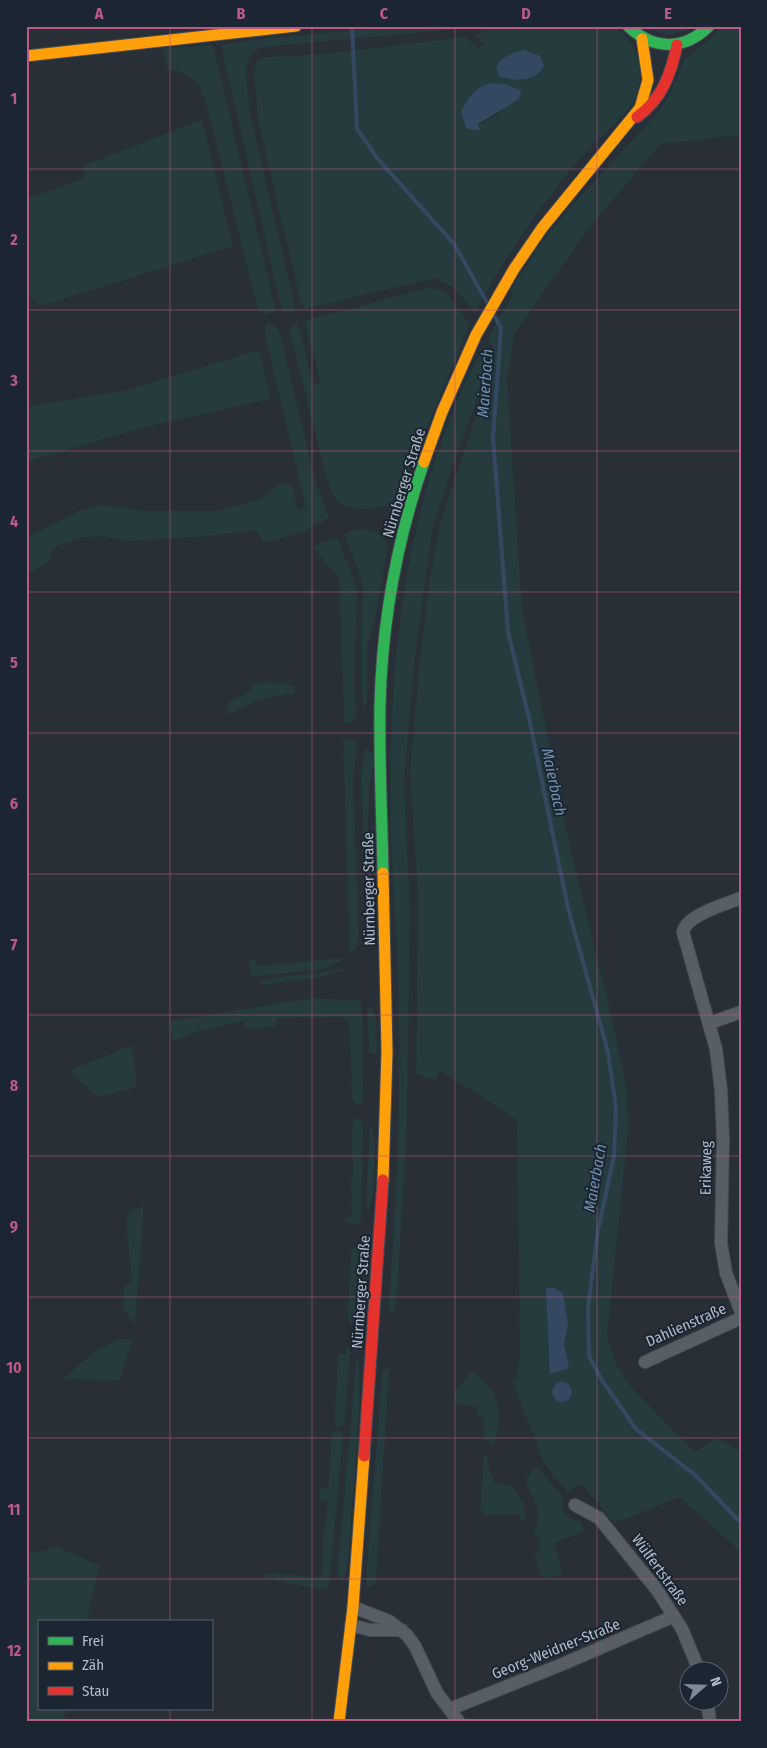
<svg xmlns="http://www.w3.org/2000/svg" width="767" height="1748" viewBox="0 0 767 1748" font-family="'Fira Sans Condensed',sans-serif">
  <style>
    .green { fill: #253b3d; fill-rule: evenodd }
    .water { fill: #344961 }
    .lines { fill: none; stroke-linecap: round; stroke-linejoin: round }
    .stream { stroke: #344961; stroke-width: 4 }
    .street-casing { stroke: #464b52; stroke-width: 14 }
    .fast-casing { stroke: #464b52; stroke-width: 13 }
    .slow-casing { stroke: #464b52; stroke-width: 13 }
    .jam-casing { stroke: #464b52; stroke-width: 13 }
    .street { stroke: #585e65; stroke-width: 12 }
    .fast { stroke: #30b455; stroke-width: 11 }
    .slow { stroke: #ff9f0a; stroke-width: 11 }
    .jam { stroke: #e5322d; stroke-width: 11 }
    .grid { fill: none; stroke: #bb5a87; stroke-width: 1; stroke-opacity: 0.55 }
    .labels { text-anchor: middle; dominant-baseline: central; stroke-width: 4; stroke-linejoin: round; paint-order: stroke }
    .street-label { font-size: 15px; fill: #b1bcc9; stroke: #1b2632 }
    .water-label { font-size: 16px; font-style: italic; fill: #708fae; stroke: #1b2632 }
    .neatline { fill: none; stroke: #bb5a87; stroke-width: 2 }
    .grid-label { font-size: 16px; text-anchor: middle; font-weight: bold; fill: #bb5a87 }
  </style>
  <rect width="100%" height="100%" fill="#282f37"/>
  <path class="green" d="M396,26H614C637,41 646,71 636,97C629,114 595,141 582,156C543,201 501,261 475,314L455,288L435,278L305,309L301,303L258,120L254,76L257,61L264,57L324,54L465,37L478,48L485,45L474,35L482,34L481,27L263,47L253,51L246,66L249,109L296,311L284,312L281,307L221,45L269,38ZM492,83L513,86L500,113L478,125L462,121C459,102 479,93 492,83Z
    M645,26H696C678,36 663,37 645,26Z
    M720,26H741V135L660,144L585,233L514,334L507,380L522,609L568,838L616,1036L627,1091L628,1128L607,1337L615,1362L631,1387L695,1452L716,1438L741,1452V1552L680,1497L614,1523L582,1484L567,1492L543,1461L512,1380L516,1378L520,1356L517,1120L440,1070L435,1080L416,1073L418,896L410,770L419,667L429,583L441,521L476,417L480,411L493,366L494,349L488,337L513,295L510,291L545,238L569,209L651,120L666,102L685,59L712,37Z
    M213,45L276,312L263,314L258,310L209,113C200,85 199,75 168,69L163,49Z
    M202,120L233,246L41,306L26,294V199L85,178L82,166Z
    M428,288L446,292L470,324L397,499C385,510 354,513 340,503C333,498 331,490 328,482L290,333L291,326L297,322L314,385L321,383L305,326L307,320Z
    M267,324L276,326L281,337L313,473L329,518L304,532L264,543L256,530L200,537L126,541L102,536L80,538L52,548L51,561L26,575V538L81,510L100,505L146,511H216L259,500L281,482L292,486L298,510L306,508L264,330Z
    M486,342L489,357L487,371L451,471L432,531L415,658L404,781L410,910L407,1122L399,1266L395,1308L391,1314L388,1307C398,1196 401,1083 398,972C397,928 392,884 391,839C387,696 398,553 450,418C460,392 473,367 486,342Z
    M259,350L270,399L138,429L26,462V407L127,390Z
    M361,529C372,529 384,534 388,545L377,611L367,648V700L364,711L361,672L363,590L360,574L344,534Z
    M337,537L355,582L357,595L354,680L356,716C355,721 349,724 345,723L344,717L339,578L312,546Z
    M268,682L294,686L295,693L258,700L227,716L228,703L252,690L251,684Z
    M343,739L357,742L353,782L359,934L356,947L350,955Z
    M365,748L371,752L374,763L370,783L368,821L372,920L366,945L367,903L361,780Z
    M255,957L257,966L343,958L344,960L322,969L252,977L249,961Z
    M342,968V971L326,976L261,985L259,983C270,974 323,976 342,968Z
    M314,998L359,1000L362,1003L363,1099L361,1104L356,1105L352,1098L350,1032L349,1022L343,1017L277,1018L276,1027L244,1028V1021L196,1032L173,1041L169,1021Z
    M370,1005L376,1017L377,1053H369L367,1010Z
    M132,1045L137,1087L98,1097L69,1071Z
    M359,1118L363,1124L361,1217L359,1224L352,1226L343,1218L352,1216L351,1185L353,1169L351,1132L354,1119Z
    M370,1125C377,1135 376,1201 368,1211L366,1207Z
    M144,1206L135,1325L124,1311V1287L132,1283L126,1220L130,1210Z
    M357,1245L359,1250C358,1263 357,1319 351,1326L348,1319L351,1251Z
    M119,1339H132L120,1380L63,1379L94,1352Z
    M346,1348H350L345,1419L342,1426L338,1428L334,1426L338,1354L346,1355Z
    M357,1354C366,1365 349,1543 347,1571L345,1577L341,1581L337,1576Z
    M389,1368L376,1583L370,1587L367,1585L366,1579L382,1376L383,1371Z
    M472,1371C499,1389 505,1415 493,1444L483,1440L484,1416L477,1415V1407L454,1403V1393Z
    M341,1431L343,1436L329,1587L322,1589L265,1579L264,1576L268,1573L318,1577L323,1575V1537L328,1501L319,1499L320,1488H328L332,1432Z
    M486,1452L489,1469L495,1484L511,1485L523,1503L526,1515L522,1523L519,1514L482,1515L483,1509H480L484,1457Z
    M536,1465L563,1497C559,1510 566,1520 580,1521L584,1531L554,1543L563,1573L543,1580L534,1555L539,1553L540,1538L532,1534C547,1519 533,1498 525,1482Z
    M57,1547L99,1565L86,1622H39V1709H66L63,1722H26V1555Z"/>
  <path class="water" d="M524,50L540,56L544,66C536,82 514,82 499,76L496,66C502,57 513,52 524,50Z
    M492,83L504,84L519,89L521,93L519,99L478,124L480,130H473L466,128L461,112C468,97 475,87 492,83Z
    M546,1288H555L563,1294L568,1323L564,1344L569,1368L550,1374Z
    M552 1392a10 10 0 1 1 20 0a10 10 0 1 1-20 0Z"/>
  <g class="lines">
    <path class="stream" d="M352,26L357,129L378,159L454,244L488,304
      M494,315L501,328L493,438L508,632L529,718L568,908L608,1052L616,1108L614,1156L598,1230L588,1307L589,1356L601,1379L636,1429L695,1475L741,1523"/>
    <g class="street-casing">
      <path id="street" d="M741,898C726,904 686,915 683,932L716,1049L721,1090L723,1139L721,1243L726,1273L741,1312
        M710,1023L741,1012
        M645,1362L741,1318
        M575,1505L599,1518L657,1590L682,1629L699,1670
        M353,1607L389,1621L407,1635L415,1646L437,1693L459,1722
        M351,1625L370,1630H402
        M707,1700L710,1722
        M450,1709L563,1664L674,1616"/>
    </g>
    <g class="fast-casing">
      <path id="fast" d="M628,26C653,50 684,51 709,26
        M383,873C382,817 379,761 380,705C382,624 397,540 424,462"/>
    </g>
    <g class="slow-casing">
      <path id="slow" d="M26,56L296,26
        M424,462L442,412L476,335L514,269L542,228L640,108L648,80L642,39
        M383,1180L387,1052L383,873
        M339,1722L353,1607L364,1456"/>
    </g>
    <g class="jam-casing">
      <path id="jam" d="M637,117C662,99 671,74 677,45
        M364,1456L383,1180"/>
    </g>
    <use href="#street" class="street"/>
    <use href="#fast" class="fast"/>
    <use href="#slow" class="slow"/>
    <use href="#jam" class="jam"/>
  </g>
  <path class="grid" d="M170,26V1622M312,26V1722M455,26V1722M597,26V1722M26,169H741M26,310H741M26,451H741M26,592H741M26,733H741M26,874H741M26,1015H741M26,1156H741M26,1297H741M26,1438H741M26,1579H741M170,1709V1722"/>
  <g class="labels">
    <g class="street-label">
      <text transform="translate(404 483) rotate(-73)">Nürnberger Straße</text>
      <text transform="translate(369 889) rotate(-91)">Nürnberger Straße</text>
      <text transform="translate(706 1168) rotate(-89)">Erikaweg</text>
      <text transform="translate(361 1292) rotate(-86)">Nürnberger Straße</text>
      <text transform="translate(686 1325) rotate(-24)">Dahlienstraße</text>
      <text transform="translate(660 1570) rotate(54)">Wülfertstraße</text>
      <text transform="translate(556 1649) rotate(-22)">Georg-Weidner-Straße</text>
    </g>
    <g class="water-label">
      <text transform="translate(485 383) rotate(-86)">Maierbach</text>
      <text transform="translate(554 782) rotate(78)">Maierbach</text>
      <text transform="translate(595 1178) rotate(-80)">Maierbach</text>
    </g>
  </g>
  <rect width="767" height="1748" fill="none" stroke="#1b2632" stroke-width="55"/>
  <rect x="38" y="1620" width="175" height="90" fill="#1b2632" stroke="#57626e"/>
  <rect x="48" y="1637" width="25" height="8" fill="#30b455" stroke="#57626e"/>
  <text x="82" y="1646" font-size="15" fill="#b1bcc9">Frei</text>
  <rect x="48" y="1662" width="25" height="8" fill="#ff9f0a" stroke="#57626e"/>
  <text x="82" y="1670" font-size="15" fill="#b1bcc9">Zäh</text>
  <rect x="48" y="1687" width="25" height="8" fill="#e5322d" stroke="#57626e"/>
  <text x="82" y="1696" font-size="15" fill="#b1bcc9">Stau</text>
  <g transform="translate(704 1686) rotate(70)"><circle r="24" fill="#1b2632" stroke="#57626e"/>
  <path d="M0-4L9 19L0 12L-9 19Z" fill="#818b96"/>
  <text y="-8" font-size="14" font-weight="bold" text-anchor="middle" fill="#b1bcc9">N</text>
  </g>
  <rect x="28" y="28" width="712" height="1692" class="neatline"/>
  <g class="grid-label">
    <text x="99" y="19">A</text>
    <text x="241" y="19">B</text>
    <text x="384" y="19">C</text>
    <text x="526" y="19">D</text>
    <text x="668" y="19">E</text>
    <text x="14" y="104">1</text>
    <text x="14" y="245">2</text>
    <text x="14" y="386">3</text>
    <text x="14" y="527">4</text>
    <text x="14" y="668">5</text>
    <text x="14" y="809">6</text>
    <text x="14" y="950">7</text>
    <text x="14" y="1091">8</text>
    <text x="14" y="1232">9</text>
    <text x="14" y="1373">10</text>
    <text x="14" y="1515">11</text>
    <text x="14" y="1656">12</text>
  </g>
</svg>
